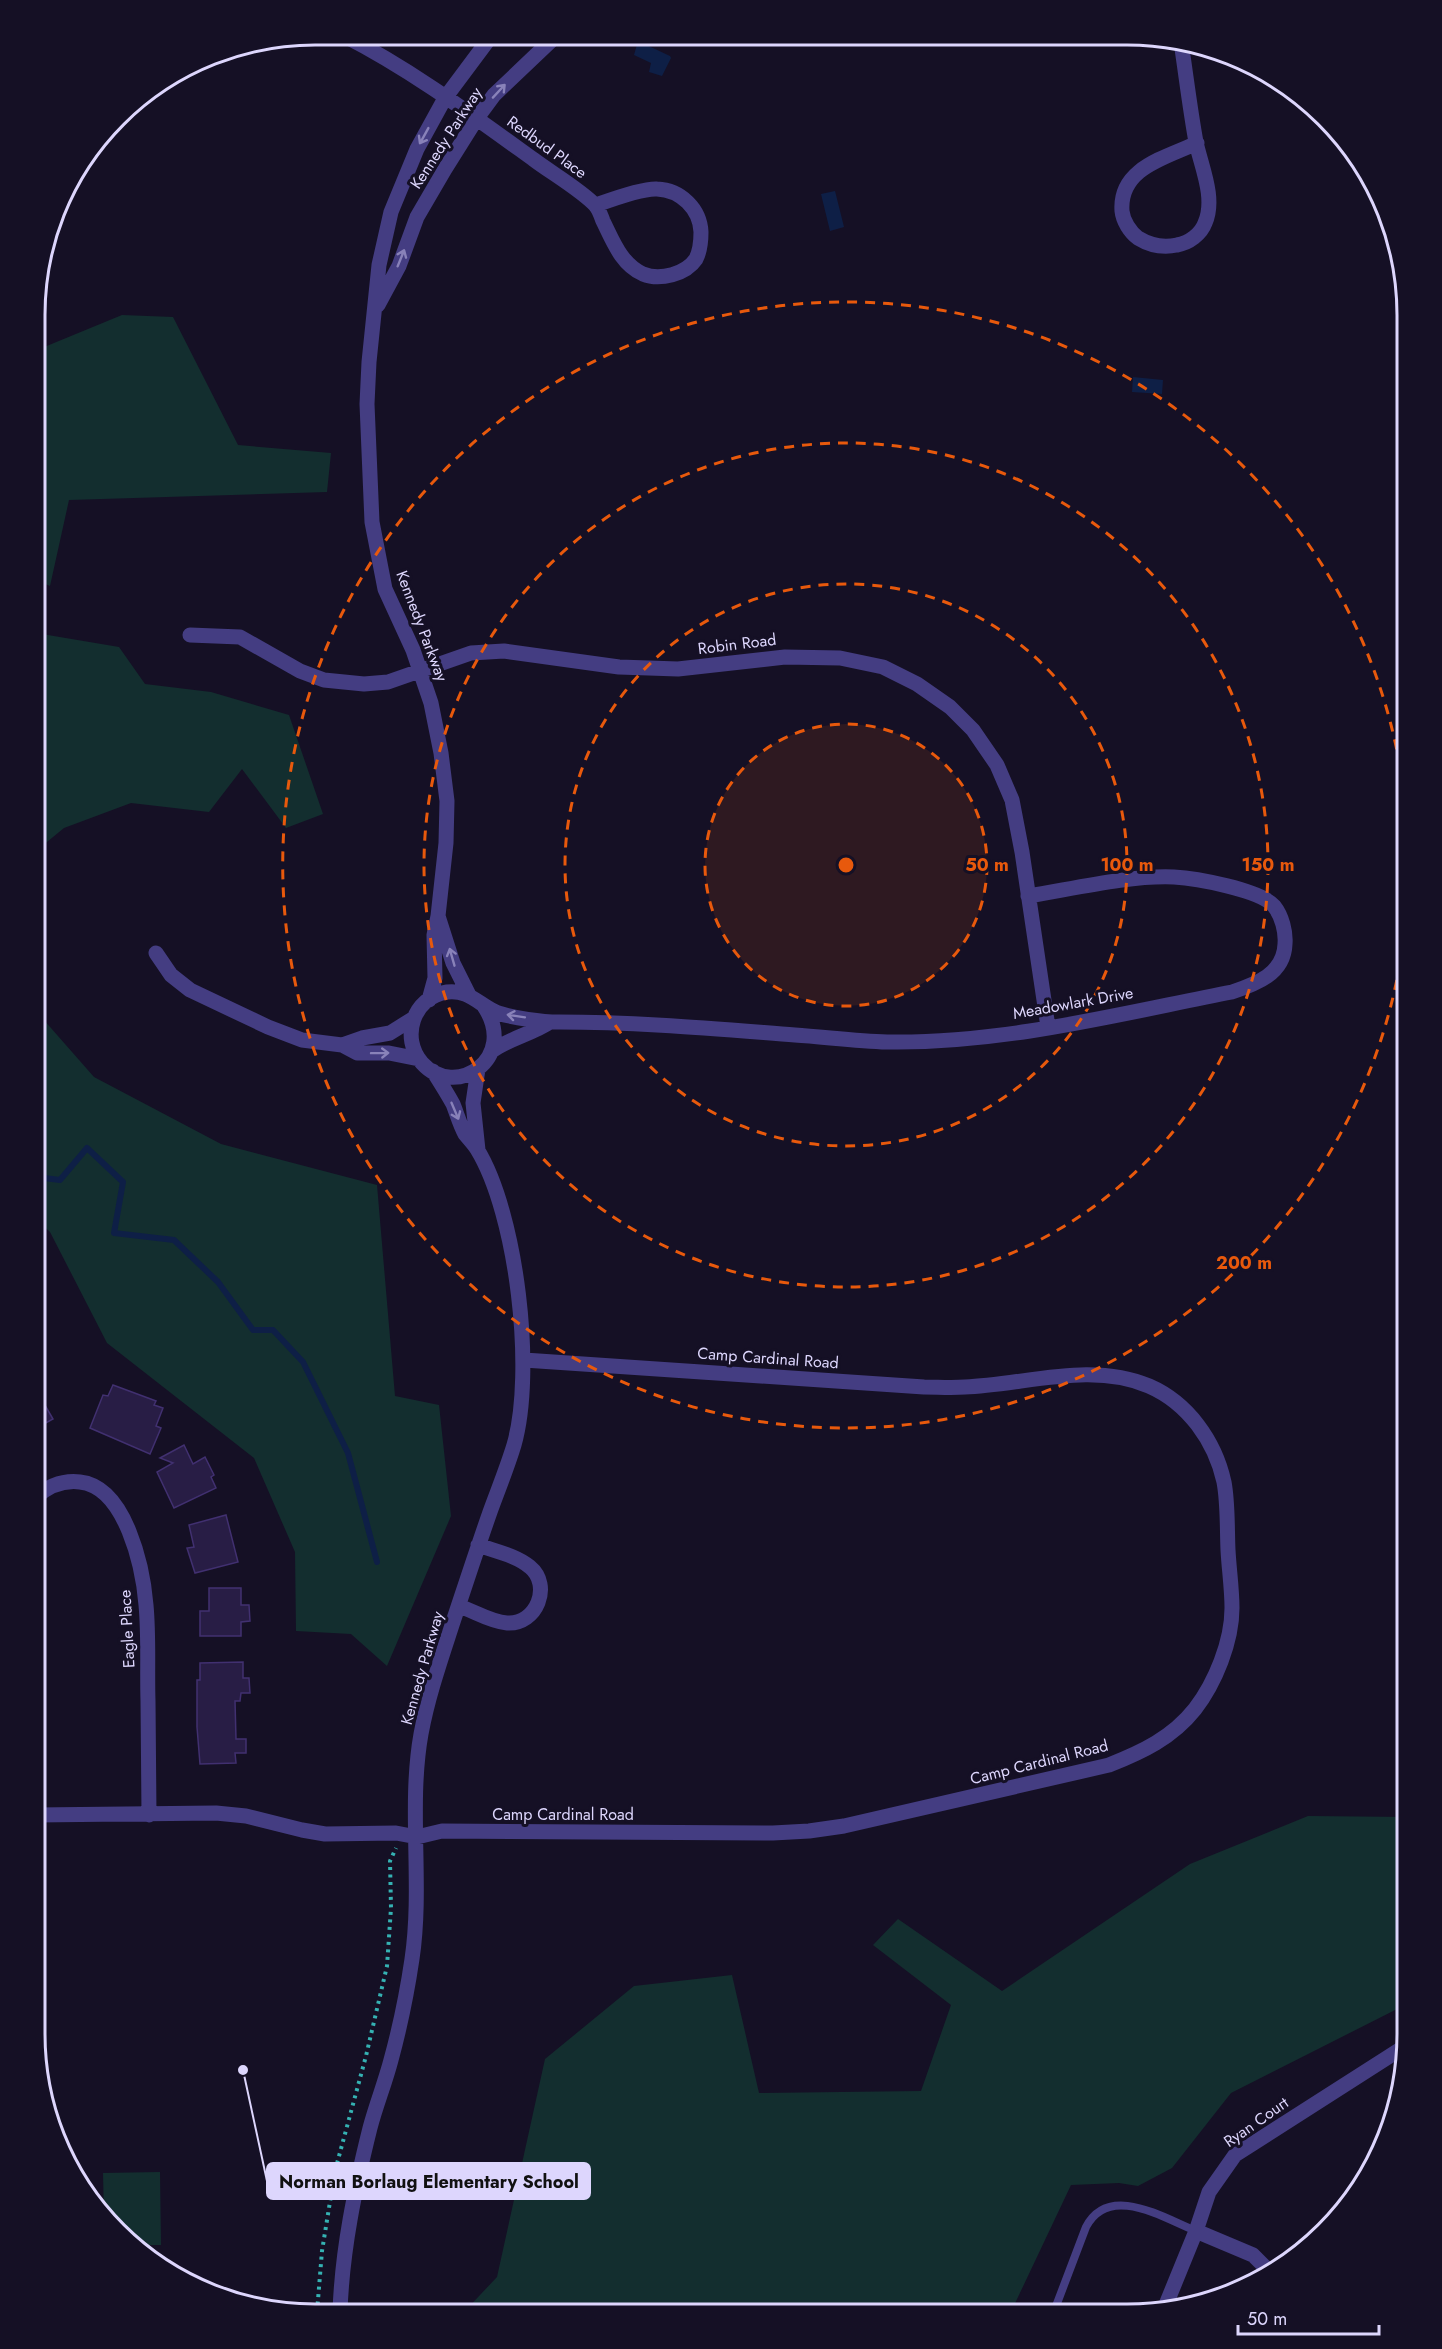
<svg xmlns="http://www.w3.org/2000/svg" width="1442" height="2349" viewBox="0 0 1442 2349" font-family="Jost,sans-serif">
  <style>
    .green { fill: #132e2f }
    .water { fill: #0e1f46 }
    .lines { fill: none; stroke-linecap: round; stroke-linejoin: round }
    .stream { stroke: #0e1f46; stroke-width: 6 }
    .building { fill: #281d45; stroke: #413070; stroke-width: 1.5 }
    .path { stroke: #35b2b3; stroke-width: 4; stroke-dasharray: 3 4.5; stroke-linecap: butt }
    .lane { stroke: #443d82; stroke-width: 8 }
    .street { stroke: #443d82; stroke-width: 15 }
    .oneway { stroke: #8982b9 }
    .ring { fill: none; stroke: #e8590c; stroke-width: 3; stroke-dasharray: 10 8 }
    .labels { text-anchor: middle; dominant-baseline: central; stroke-width: 6; stroke-linejoin: round; paint-order: stroke }
    .street-label { font-size: 16px; fill: #ddd6fd; stroke: #151025 }
    .rim { fill: none; stroke: #ddd6fd; stroke-width: 3 }
    .centre { fill: #e8590c; stroke: #151025; stroke-width: 3 }
    .ring-label { font-size: 18px; text-anchor: middle; font-weight: bold; fill: #e8590c; stroke: #151025; stroke-width: 6; stroke-linejoin: round; paint-order: stroke }
    .leader { fill: none; stroke: #ddd6fd; stroke-width: 2 }
    .callout-dot { fill: #ddd6fd; stroke: #151025; stroke-width: 2 }
    .callout { fill: #ddd6fd; stroke: #ddd6fd; stroke-width: 2 }
    .callout-label { font-size: 18px; text-anchor: middle; font-weight: bold; fill: #111 }
  </style>
  <rect width="100%" height="100%" fill="#151025"/>
  <path class="green" d="M1394,249L1407,315V376L1397,314Z
    M122,315L173,317L238,445L331,453L327,492L69,500L50,586L36,580L37,350Z
    M36,633L119,647L145,684L211,692L289,715L323,814L286,828L242,769L209,812L131,803L64,828L36,851Z
    M36,1011L94,1077L221,1144L377,1185L395,1396L439,1405L451,1516L387,1666L351,1634L296,1631L295,1552L254,1458L107,1343L50,1232L36,1219Z
    M1308,1816L1407,1817V2004L1231,2093L1172,2168L1138,2186L1119,2183L1071,2185L1010,2314L463,2313L497,2277L545,2059L634,1986L732,1975L759,2093L921,2091L951,2005L873,1945L898,1919L1002,1991L1190,1864Z
    M160,2172L161,2245H133L104,2216L103,2173Z"/>
  <path class="water" d="M638,41L670,56L671,58L662,76L649,72L651,63L634,55Z
    M835,191L844,227L830,231L821,194Z
    M1133,377L1163,380L1162,394L1132,392Z"/>
  <g class="lines">
    <path class="stream" d="M36,1177L60,1180L87,1148L123,1182L114,1233L174,1240L218,1282L253,1330H273L303,1362L348,1453L377,1562"/>
  </g>
  <path class="building" d="M113,1385L156,1401L154,1405L163,1408L156,1426L161,1428L150,1454L90,1428L103,1395L108,1396Z
    M35,1388L53,1419L35,1429Z
    M184,1445L193,1464L205,1457L214,1475L211,1477L216,1488L174,1508L157,1472L173,1463L160,1458Z
    M226,1515L238,1562L195,1573L187,1548L194,1547L189,1525Z
    M209,1588H241V1605H249L250,1621L241,1622V1636H200V1611H209Z
    M243,1662V1678H249L250,1693H241L240,1701H235L236,1739H246V1753H235L236,1763L200,1764L197,1727V1680H200V1663Z"/>
  <g class="lines">
    <path class="path" d="M317,2312L322,2251L335,2171L366,2056L387,1966L391,1908L390,1861L396,1848"/>
    <path class="lane" d="M1053,2314L1086,2227C1109,2183 1163,2218 1196,2231"/>
    <path class="street" d="M343,35C410,69 472,115 533,159C550,172 581,190 595,205C599,209 601,216 603,221C613,241 621,264 643,274C660,281 686,274 696,259C700,251 701,240 701,232C700,209 681,190 657,189C642,188 610,200 596,205
      M1181,42C1186,75 1190,109 1196,142C1201,166 1216,198 1205,223C1201,234 1189,243 1177,245C1163,248 1151,246 1138,238C1130,232 1123,221 1122,211C1119,168 1165,158 1197,143
      M378,305L399,266L417,217L445,169L477,118L494,95L557,35
      M190,635L240,637L300,671L324,680L364,684L388,682L471,653L504,651L619,667L678,669L785,657L840,658L883,667L917,684L950,707L973,730L997,765L1012,800L1022,852L1048,1027
      M438,916L453,963L469,995
      M156,953L171,975L190,990L268,1027L302,1040L342,1045L357,1053H389L419,1059
      M429,1000L435,978L434,935L438,916L446,843L447,801L441,753L431,703L413,650L385,589L372,522L367,404L369,362L379,265L391,212L417,149L445,98L492,35
      M484,1006C519,1059 455,1100 422,1063C400,1038 413,997 447,992C469,989 480,1006 498,1013C514,1018 541,1022 559,1022C638,1022 716,1029 795,1035C825,1037 856,1041 887,1042C1003,1044 1119,1014 1232,992C1256,984 1284,974 1285,944C1286,932 1282,916 1274,906C1261,890 1195,878 1174,877C1130,875 1072,889 1028,896
      M342,1045L362,1038L390,1033L414,1018
      M492,1051C510,1038 532,1034 550,1022
      M478,1150L473,1103L478,1069
      M35,1498C48,1486 63,1480 80,1482C126,1487 143,1568 146,1605C149,1637 147,1670 148,1701C148,1739 149,1777 149,1815
      M459,1606C474,1611 491,1622 507,1623C537,1625 552,1585 530,1567C516,1555 494,1551 478,1545
      M35,1815L216,1813L246,1816L302,1830L325,1834L396,1833L417,1837L442,1831L773,1833L809,1831L844,1826L1109,1765C1142,1752 1172,1738 1195,1709C1215,1683 1232,1642 1232,1608C1232,1589 1229,1569 1228,1550C1227,1528 1228,1503 1224,1482C1215,1441 1188,1403 1149,1386C1091,1361 1024,1385 965,1387C951,1388 938,1387 924,1387L524,1360
      M1196,2231L1253,2255L1270,2272
      M1165,2307L1196,2231L1209,2192L1235,2155L1407,2045
      M340,2312C342,2250 355,2188 370,2128C376,2105 385,2083 391,2060C400,2027 407,1993 412,1959C423,1885 408,1807 421,1734C428,1696 441,1659 453,1622C465,1586 477,1549 490,1512C498,1490 507,1468 514,1445C535,1372 517,1214 477,1149C474,1144 469,1139 465,1134C460,1125 457,1114 453,1104C447,1093 440,1082 433,1071"/>
  </g>
  <defs><path id="oneway-shaft" d="M-6 0H5M1.5-3L5.5 0L1.5 3" fill="none" stroke-width="1.6" stroke-linecap="round" stroke-linejoin="round" transform="scale(1.5)"/></defs>
  <g class="oneway">
    <use href="#oneway-shaft" transform="translate(499 91) rotate(-47)"/>
    <use href="#oneway-shaft" transform="translate(424 136) rotate(119)"/>
    <use href="#oneway-shaft" transform="translate(401 258) rotate(-68)"/>
    <use href="#oneway-shaft" transform="translate(452 957) rotate(-106)"/>
    <use href="#oneway-shaft" transform="translate(516 1016) rotate(-171)"/>
    <use href="#oneway-shaft" transform="translate(380 1053) rotate(-1)"/>
    <use href="#oneway-shaft" transform="translate(455 1111) rotate(67)"/>
  </g>
  <circle cx="846" cy="865" r="141" fill="#e8590c" fill-opacity=".12"/>
  <g class="ring">
    <circle cx="846" cy="865" r="141"/>
    <circle cx="846" cy="865" r="281"/>
    <circle cx="846" cy="865" r="422"/>
    <path d="M1407 909A563 563 0 1 1 1407 821"/>
  </g>
  <g class="labels">
    <g class="street-label">
      <text transform="translate(446 138) rotate(-57)">Kennedy Parkway</text>
      <text transform="translate(547 147) rotate(36)">Redbud Place</text>
      <text transform="translate(422 626) rotate(69)">Kennedy Parkway</text>
      <text transform="translate(737 644) rotate(-7)">Robin Road</text>
      <text transform="translate(1073 1003) rotate(-10)">Meadowlark Drive</text>
      <text transform="translate(768 1358) rotate(4)">Camp Cardinal Road</text>
      <text transform="translate(127 1629) rotate(-93)">Eagle Place</text>
      <text transform="translate(422 1668) rotate(-74)">Kennedy Parkway</text>
      <text transform="translate(1039 1762) rotate(-14)">Camp Cardinal Road</text>
      <text x="563" y="1814">Camp Cardinal Road</text>
      <text transform="translate(1256 2122) rotate(-35)">Ryan Court</text>
    </g>
  </g>
  <path d="M0 0H1442V2349H0ZM315 45H1127A270 270 0 0 1 1397 315V2034A270 270 0 0 1 1127 2304H315A270 270 0 0 1 45 2034V315A270 270 0 0 1 315 45Z" fill="#151025" fill-rule="evenodd"/>
  <path class="rim" d="M315 45H1127A270 270 0 0 1 1397 315V2034A270 270 0 0 1 1127 2304H315A270 270 0 0 1 45 2034V315A270 270 0 0 1 315 45Z"/>
  <circle cx="846" cy="865" r="9" class="centre"/>
  <g class="ring-label">
    <text x="987" y="871">50 m</text>
    <text x="1127" y="871">100 m</text>
    <text x="1268" y="871">150 m</text>
    <text x="1244" y="1269">200 m</text>
  </g>
  <path class="leader" d="M243 2070L267 2181"/>
  <circle class="callout-dot" cx="243" cy="2070" r="6"/>
  <rect class="callout" x="267" y="2163" width="323" height="36" rx="6"/>
  <g class="callout-label">
    <text x="429" y="2188">Norman Borlaug Elementary School</text>
  </g>
  <path d="M1238 2325v9h141v-9" fill="none" stroke="#ddd6fd" stroke-width="3"/>
  <text x="1247" y="2325" font-size="18" fill="#ddd6fd" stroke="#151025" stroke-width="4.5" paint-order="stroke">50 m</text>
</svg>
